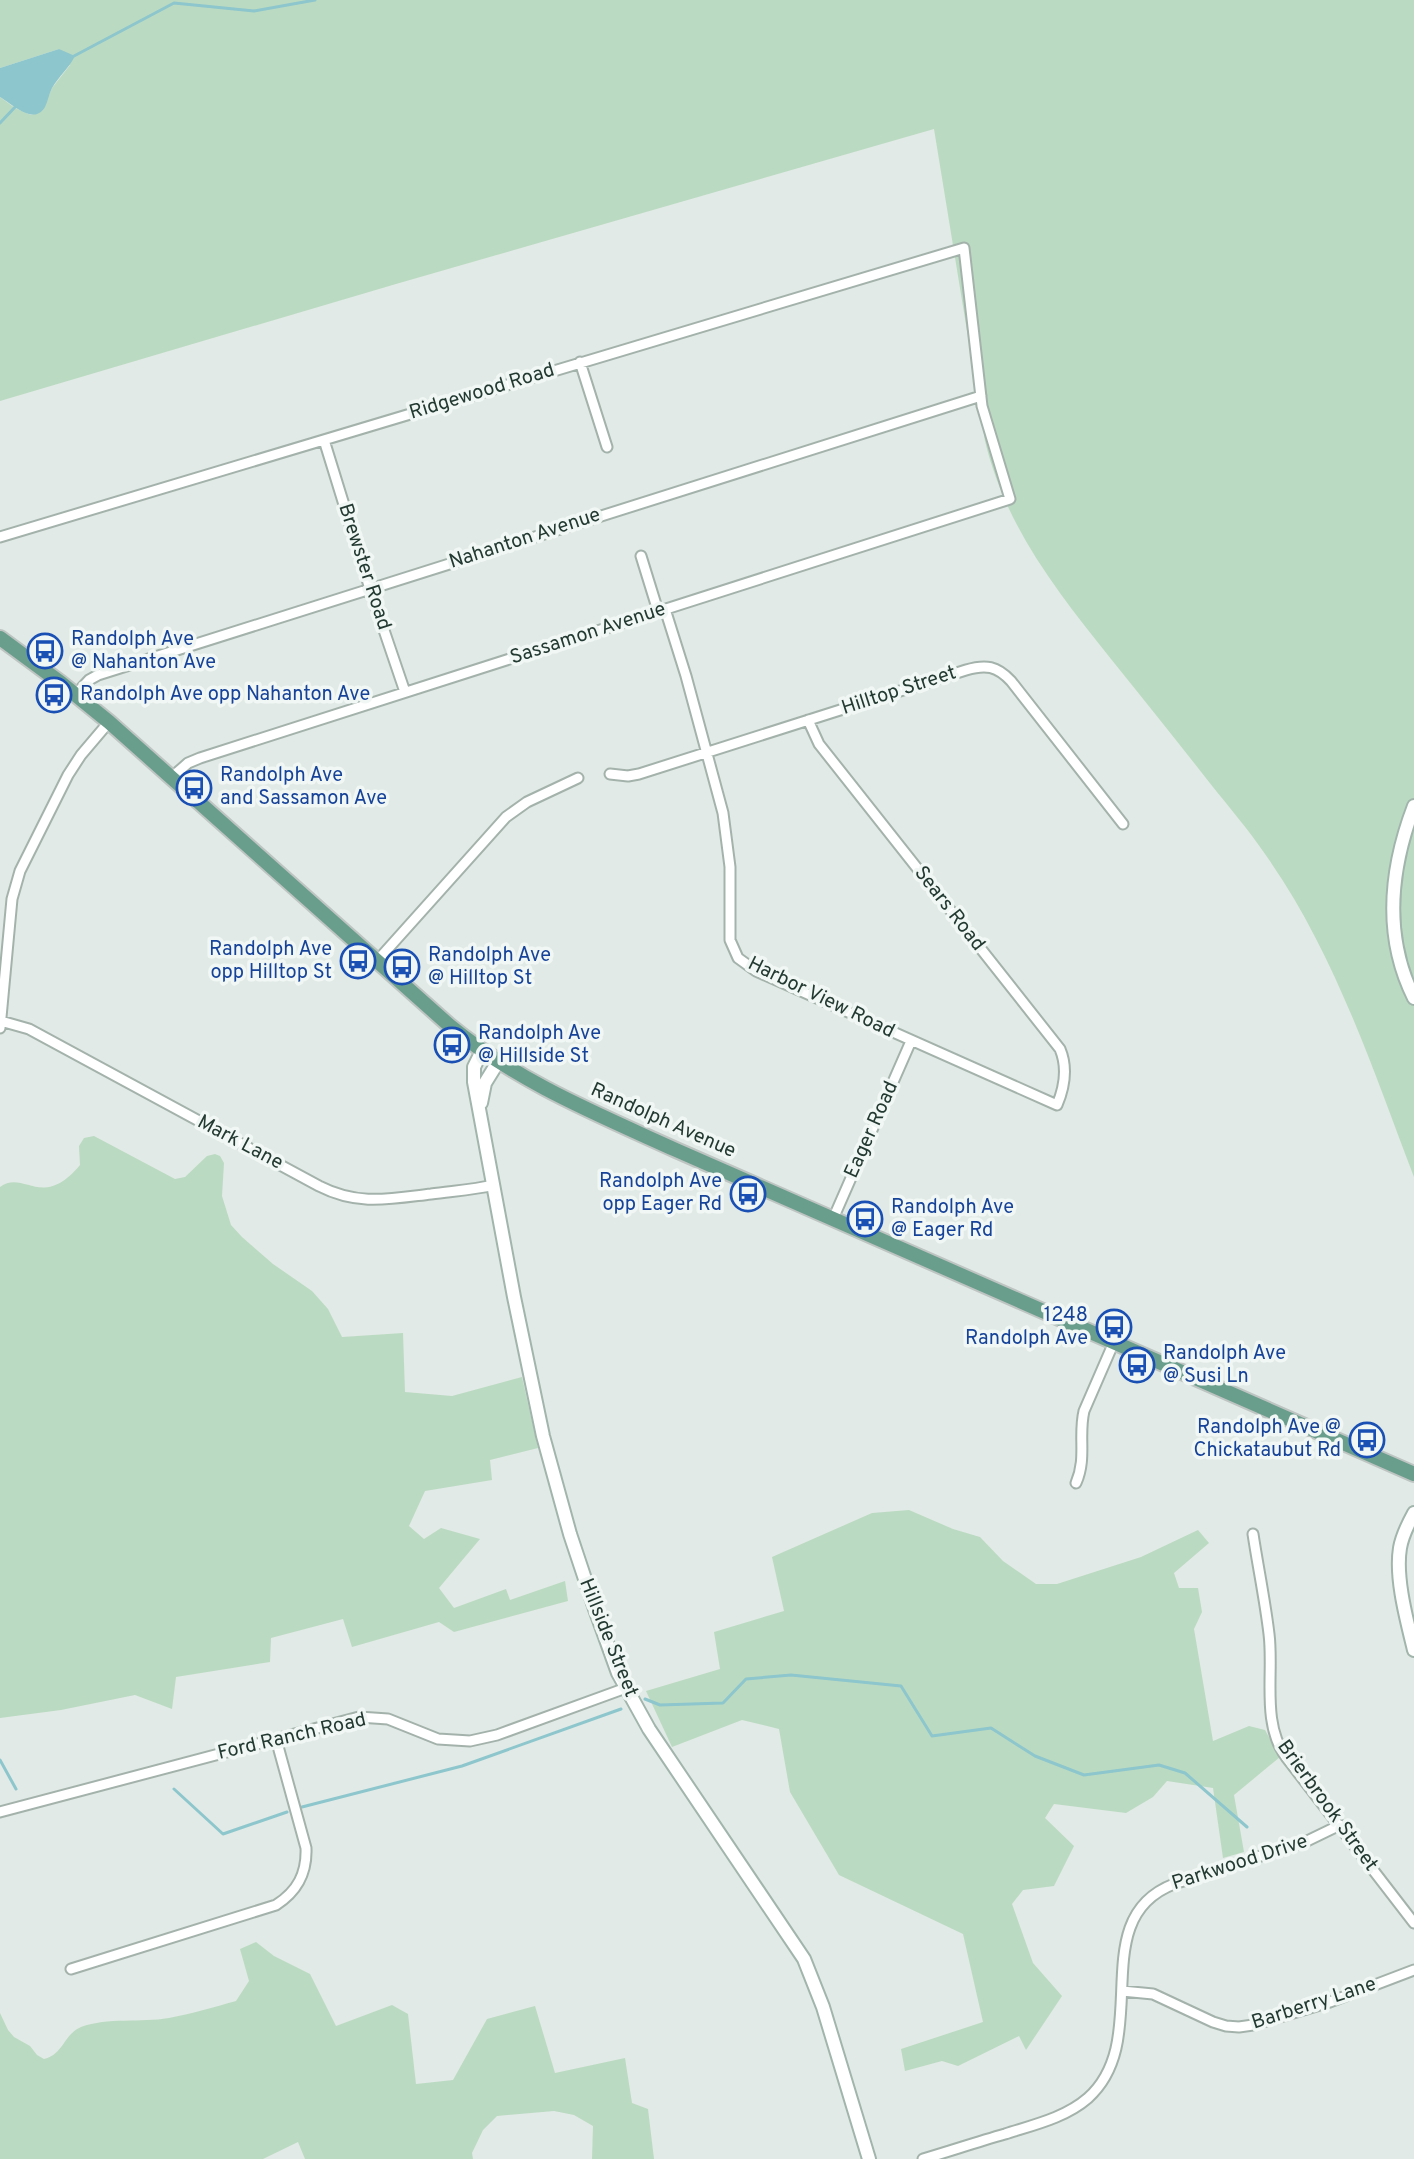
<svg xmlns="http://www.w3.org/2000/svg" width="1414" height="2159" viewBox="0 0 1414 2159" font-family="Overpass,sans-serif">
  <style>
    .green { fill: #bbdac2 }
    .water { fill: #8dc6cc }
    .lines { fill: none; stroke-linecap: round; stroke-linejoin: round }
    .stream { stroke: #8dc6cc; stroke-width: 3 }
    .street-casing { stroke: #a4b2ac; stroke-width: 13 }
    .secondary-casing { stroke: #a1b5ad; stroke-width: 16 }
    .primary-casing { stroke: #bdc4c2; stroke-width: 18 }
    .street { stroke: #fff; stroke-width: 9 }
    .secondary { stroke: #fff; stroke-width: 12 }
    .primary { stroke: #699d8c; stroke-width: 14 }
    .labels { text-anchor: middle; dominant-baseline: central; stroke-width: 7; stroke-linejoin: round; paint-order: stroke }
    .street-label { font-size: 20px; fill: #233a32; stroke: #f1f7f4 }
    .transit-label { font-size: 20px; fill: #164399; stroke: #f1f7f4; text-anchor: start }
  </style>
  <rect width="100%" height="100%" fill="#e1eae6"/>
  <path class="green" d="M0,0H1414V1177C1372,1067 1334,951 1265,854C1248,829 1228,806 1209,782C1177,741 1144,700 1111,659C1057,591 1006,528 985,441L934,129L396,284L0,401V97L15,108L31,115L43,110L52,88L70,65L59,49L0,68Z
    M94,1136L175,1179L185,1177L207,1156L215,1154L220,1156L224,1163L222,1196L231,1225L242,1237L273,1264L312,1291L328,1309L342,1337L403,1333L405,1392L452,1396L522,1377L538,1448L490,1460L492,1480L425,1491L409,1526L424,1539L441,1528L480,1539L439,1588L454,1608L506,1589L510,1600L565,1581L568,1601L454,1632L439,1622L352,1647L343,1619L271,1638L270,1662L176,1677L172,1709L135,1695L61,1710L0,1718V1187C24,1169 42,1211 80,1165L79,1146L84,1138Z
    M909,1510L953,1529L980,1537L1003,1561L1036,1584H1057L1141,1557L1198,1530L1209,1543L1174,1573L1179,1588H1198L1202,1612L1194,1629L1213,1741L1249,1726L1265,1730L1280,1757L1234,1795L1244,1852L1223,1858L1213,1788L1167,1781L1153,1797L1126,1813L1054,1804L1045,1818L1074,1846L1054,1886L1023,1890L1012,1904L1033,1963L1062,1996L1026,2050L1019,2036L958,2066L942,2061L905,2071L901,2049L983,2022L963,1934L839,1875L790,1792L779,1729L742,1720L672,1747L646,1691L720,1669L714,1632L784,1611L772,1557L872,1513Z
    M256,1942L274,1956L310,1974L336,2026L392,2005L408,2014L416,2084L453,2080L487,2019L535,2006L555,2073L625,2058L632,2103L648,2109L654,2159H592L593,2126L574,2115L554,2111L497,2116L483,2130L472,2153L473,2159H305L298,2142L263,2159H0V2013L8,2030L14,2037L30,2046L37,2055L44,2059C63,2055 64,2034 81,2027C108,2017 140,2023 169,2018C191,2014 214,2007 236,2001L249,1981L240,1949Z"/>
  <path class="water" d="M59,49L75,56C69,68 59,76 52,88C49,94 48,101 45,107C34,126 12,104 0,97V68Z"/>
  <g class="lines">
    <path class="stream" d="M74,56L174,3L254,11L315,0
      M0,123L17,105
      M645,1699L660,1705L723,1703L746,1679L791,1675L901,1686L932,1736L991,1728L1035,1756L1084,1775L1159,1765L1185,1773L1247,1827
      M0,1760L16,1789
      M174,1789L223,1834L287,1812
      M302,1807L462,1766L621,1709"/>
    <g class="street-casing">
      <path id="street" d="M580,362L607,447
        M324,440L370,589L405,692
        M0,537L964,248L982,406L1010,499L200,758L188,763L172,777
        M641,556L658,611
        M665,609L686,676L723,813L730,867V940L738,958L756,971L1057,1105C1065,1086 1068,1068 1060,1049L819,744L808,720
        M76,694L89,680L98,675L981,396
        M610,774L628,776L639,774L966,670C986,664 997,666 1011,681L1123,824
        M377,961L506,817L527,802L578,778
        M1,1021L29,1029L319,1186C358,1206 389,1199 431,1194C452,1191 473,1190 494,1185
        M0,1028L12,899L20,871L68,775L81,755L109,722
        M833,1219L911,1041
        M1076,1483C1087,1458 1078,1436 1084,1411L1114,1342
        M1253,1534C1258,1567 1265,1600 1269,1634C1274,1673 1261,1723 1286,1757L1414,1923
        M0,1812L359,1717L388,1719L438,1739L470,1741L497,1735L626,1688
        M71,1969L276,1905C298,1891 307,1873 306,1848L276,1739
        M1122,1991L1153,1994L1213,2022L1226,2026L1239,2027L1253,2025L1330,2002L1414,1970
        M923,2159C950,2151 977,2142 1005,2134C1033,2125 1065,2118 1088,2098C1155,2038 1083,1919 1174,1884L1307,1841L1340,1825"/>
    </g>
    <g class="secondary-casing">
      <path id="secondary" d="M1414,806C1390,869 1383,936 1414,998
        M482,1051L474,1067V1082L514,1297L543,1436L570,1534L595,1609L618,1673L649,1729L804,1959L823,2007L869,2159
        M481,1103L485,1083L498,1062
        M1414,1513C1408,1524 1402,1536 1400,1548C1395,1578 1407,1621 1414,1650"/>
    </g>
    <g class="primary-casing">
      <path id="primary" d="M0,638L61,683L109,722L450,1026C518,1082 597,1114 676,1150L1414,1474"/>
    </g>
    <use href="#street" class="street"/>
    <use href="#secondary" class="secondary"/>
    <use href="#primary" class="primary"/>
  </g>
  <defs>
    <g id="bus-ring" transform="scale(1.8)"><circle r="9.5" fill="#f1f7f4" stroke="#1a4fb4" stroke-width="1.5"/><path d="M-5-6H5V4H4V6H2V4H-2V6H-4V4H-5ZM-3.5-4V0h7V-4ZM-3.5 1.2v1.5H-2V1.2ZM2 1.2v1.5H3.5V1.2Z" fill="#1a4fb4"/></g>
  </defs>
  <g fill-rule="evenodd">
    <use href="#bus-ring" x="45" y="651"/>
    <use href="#bus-ring" x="54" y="695"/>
    <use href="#bus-ring" x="194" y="788"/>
    <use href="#bus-ring" x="358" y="961"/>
    <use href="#bus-ring" x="402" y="967"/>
    <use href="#bus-ring" x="452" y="1045"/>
    <use href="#bus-ring" x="748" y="1194"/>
    <use href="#bus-ring" x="865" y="1219"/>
    <use href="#bus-ring" x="1114" y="1327"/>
    <use href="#bus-ring" x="1137" y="1365"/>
    <use href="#bus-ring" x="1367" y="1440"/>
  </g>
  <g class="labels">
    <g class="street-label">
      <text transform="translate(482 392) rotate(-17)">Ridgewood Road</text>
      <text transform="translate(525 539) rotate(-18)">Nahanton Avenue</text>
      <text transform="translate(364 567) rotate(72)">Brewster Road</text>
      <text transform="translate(588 634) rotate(-18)">Sassamon Avenue</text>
      <text transform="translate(899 691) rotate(-18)">Hilltop Street</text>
      <text transform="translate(949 909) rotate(52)">Sears Road</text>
      <text transform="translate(821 998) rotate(26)">Harbor View Road</text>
      <text transform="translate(663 1121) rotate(24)">Randolph Avenue</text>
      <text transform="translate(872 1130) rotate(-66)">Eager Road</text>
      <text transform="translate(240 1143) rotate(28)">Mark Lane</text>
      <text transform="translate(608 1638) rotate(68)">Hillside Street</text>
      <text transform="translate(292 1737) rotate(-13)">Ford Ranch Road</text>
      <text transform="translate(1327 1806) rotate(54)">Brierbrook Street</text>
      <text transform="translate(1240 1863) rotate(-18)">Parkwood Drive</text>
      <text transform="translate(1314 2004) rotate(-18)">Barberry Lane</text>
    </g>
    <g class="transit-label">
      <text x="71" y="640">Randolph Ave<tspan x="71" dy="23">@ Nahanton Ave</tspan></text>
      <text x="80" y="695">Randolph Ave opp Nahanton Ave</text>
      <text x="220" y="776">Randolph Ave<tspan x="220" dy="23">and Sassamon Ave</tspan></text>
      <text x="332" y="950" text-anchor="end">Randolph Ave<tspan x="332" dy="23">opp Hilltop St</tspan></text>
      <text x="428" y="956">Randolph Ave<tspan x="428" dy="23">@ Hilltop St</tspan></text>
      <text x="478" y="1034">Randolph Ave<tspan x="478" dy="23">@ Hillside St</tspan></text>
      <text x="722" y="1182" text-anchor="end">Randolph Ave<tspan x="722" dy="23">opp Eager Rd</tspan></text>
      <text x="891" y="1208">Randolph Ave<tspan x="891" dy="23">@ Eager Rd</tspan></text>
      <text x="1088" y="1316" text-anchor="end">1248<tspan x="1088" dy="23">Randolph Ave</tspan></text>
      <text x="1163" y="1354">Randolph Ave<tspan x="1163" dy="23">@ Susi Ln</tspan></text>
      <text x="1341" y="1428" text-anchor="end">Randolph Ave @<tspan x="1341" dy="23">Chickataubut Rd</tspan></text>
    </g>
  </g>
</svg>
